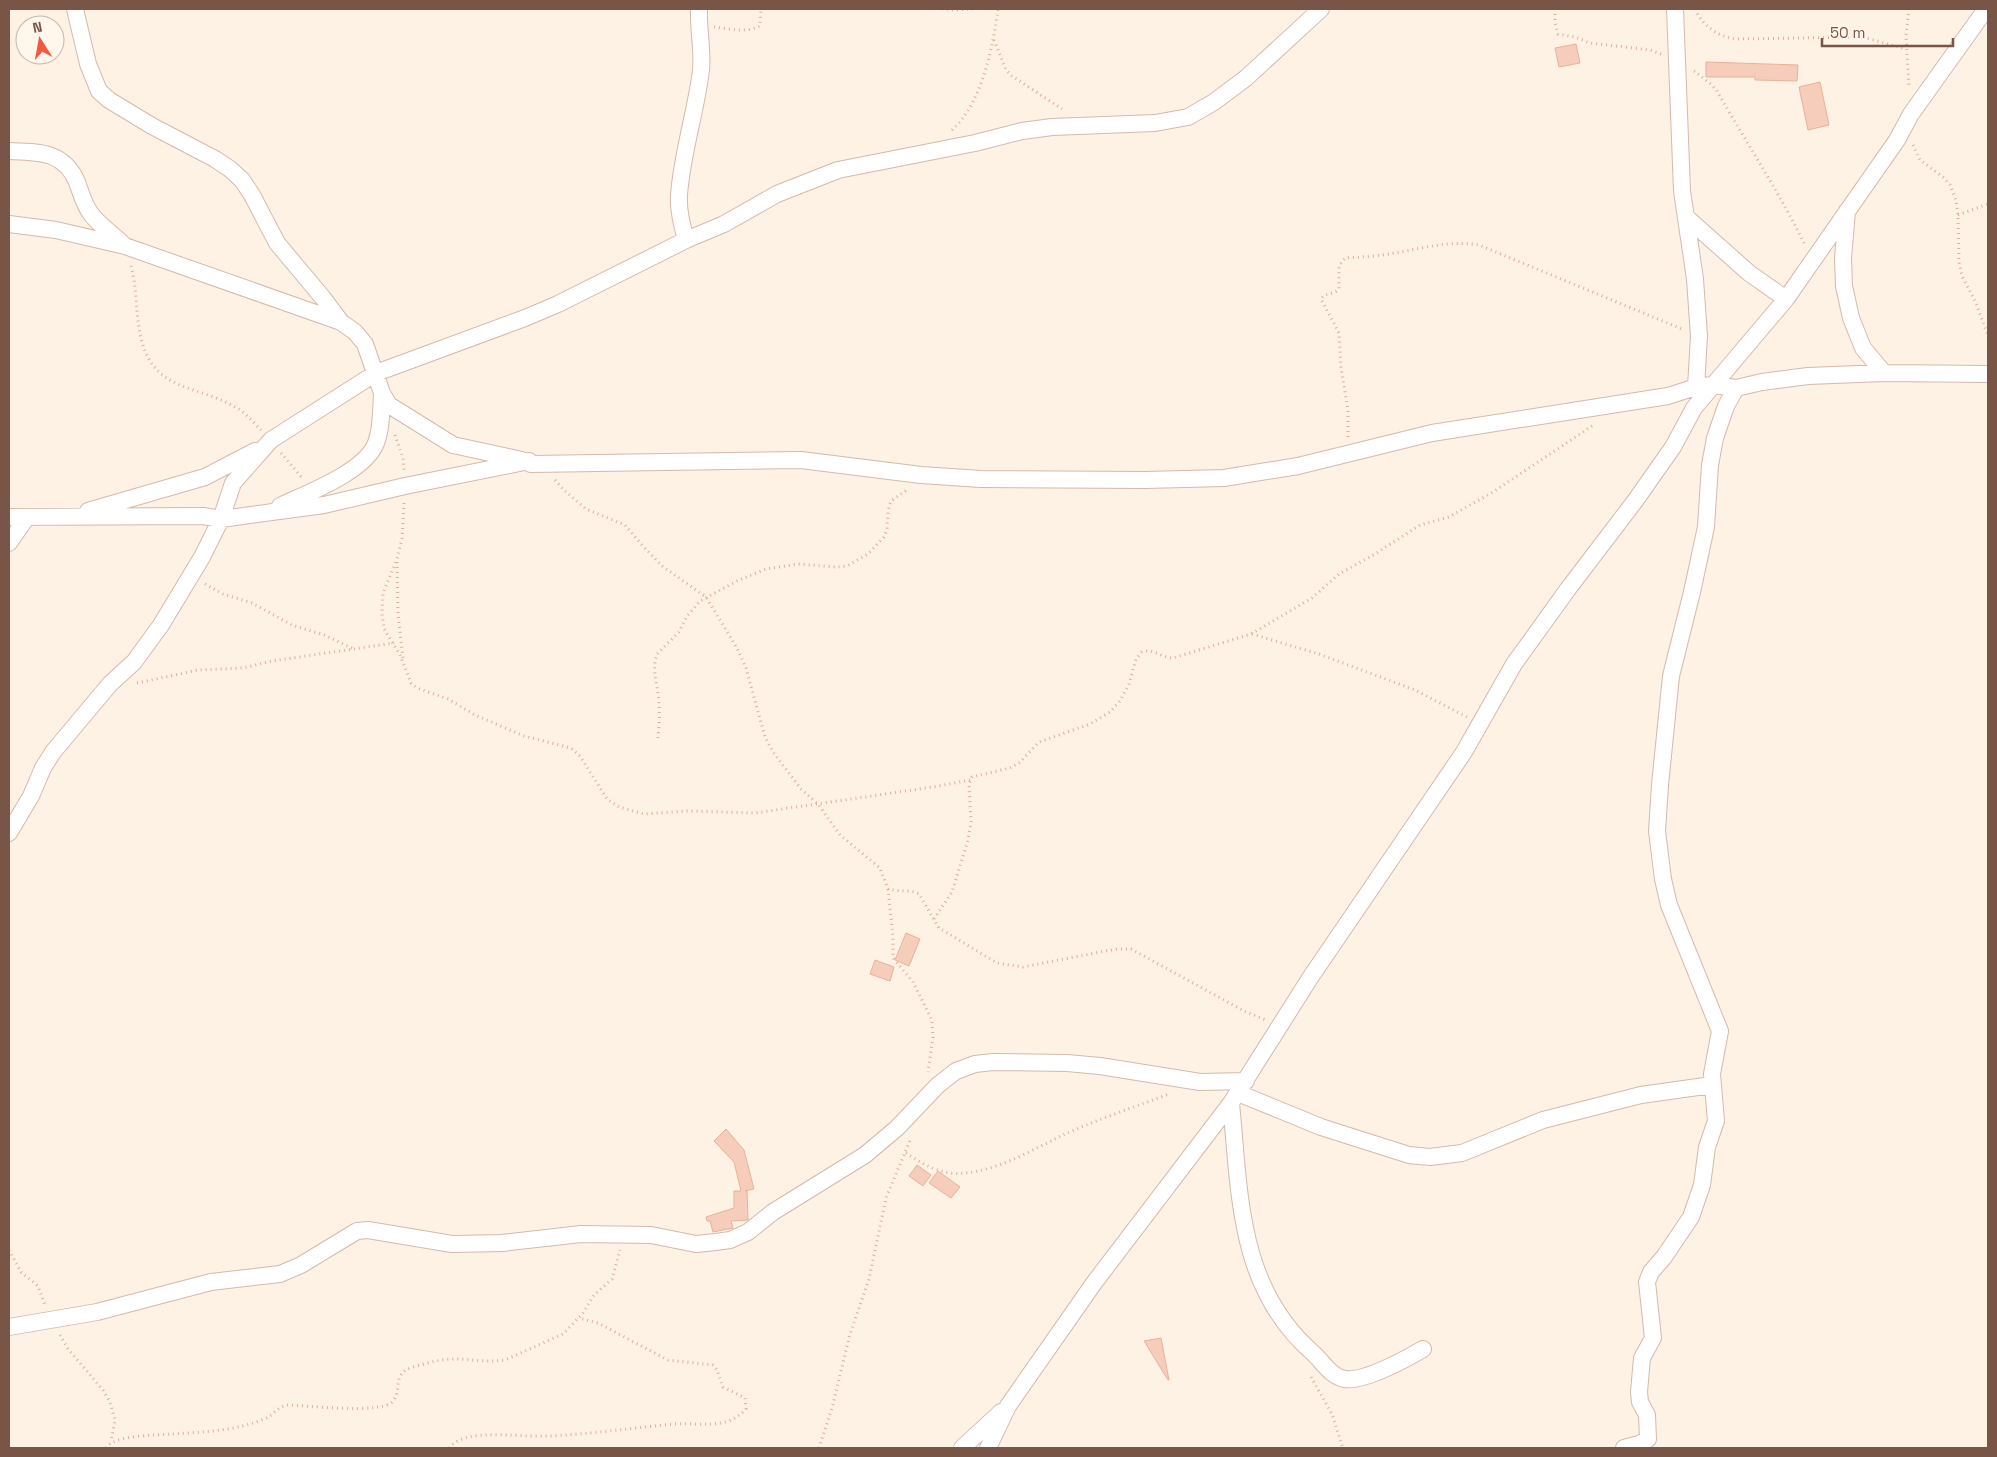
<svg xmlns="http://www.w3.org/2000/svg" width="1997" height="1457" viewBox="0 0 1997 1457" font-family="'Space Grotesk',sans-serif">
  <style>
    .building { fill: #f6cdba; stroke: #eab199 }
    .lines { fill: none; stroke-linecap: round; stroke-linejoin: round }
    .street-casing { stroke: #d3baac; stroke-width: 18 }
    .path { stroke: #dbb09c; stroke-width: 3; stroke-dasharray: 1 4; stroke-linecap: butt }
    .street { stroke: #fff; stroke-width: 16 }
  </style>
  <rect width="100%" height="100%" fill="#fef2e4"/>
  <path class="building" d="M1576,44L1580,63L1559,67L1555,48Z
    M1706,62L1798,65L1797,81L1755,80V77H1706Z
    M1820,82L1829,125L1808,130L1799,87Z
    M906,933L920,939L909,966L895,960Z
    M875,960L894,967L890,981L870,974Z
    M726,1129L744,1150L754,1189L745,1191H747L748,1220L731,1221L733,1228L713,1232L710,1221H707L706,1217L734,1208V1191H741L734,1162L714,1141Z
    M917,1165L931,1175L923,1186L909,1176Z
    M938,1171L960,1187L951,1198L929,1183Z
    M1161,1338L1169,1380H1168L1144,1341Z"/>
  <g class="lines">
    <g class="street-casing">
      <path id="street" d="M75,9L88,64L99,91L109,100L152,126L215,159L230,169L242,180L252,195L277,243L323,298L341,322
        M1675,9L1682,191L1695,279L1699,336L1696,387
        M9,151C39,152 64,151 77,182C81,193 84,205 91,214C100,226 114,235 125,246
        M1847,211L1843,258L1844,286L1851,318L1863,348L1884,373
        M1686,217L1749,273L1786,299
        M9,224L56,230L125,246L341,322L355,332L365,344L382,393L389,405L453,445L522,460
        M686,240C682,225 678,210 679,195C682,153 696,112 701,70C703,49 698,29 699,9
        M280,506C307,493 365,472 376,443C382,427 381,409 382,393
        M88,511L205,477L255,451
        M9,517L203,516L221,519L324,505L405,486L529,461L531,464L801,460L921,475L981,479L1145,480L1224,478L1298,466L1432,433L1668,396L1696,387L1712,385L1736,388L1762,382L1808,376L1884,373L1988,374
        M9,543L27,517
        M9,833L31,796L43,768L53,752L110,684L134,662L161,625L202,557L221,519L233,483L271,440L376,373L525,318L558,304L686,240L724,224L777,194L838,170L975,143L1022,131L1052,127L1155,123L1188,117L1214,102L1246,78L1321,9
        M1238,1093L1321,1127L1409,1155L1430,1157L1462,1153L1543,1120L1641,1095L1712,1085
        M1231,1103C1240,1195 1238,1288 1313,1353C1323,1362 1331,1377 1345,1379C1364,1382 1406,1359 1423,1349
        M9,1327L97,1312L211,1282L280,1274L301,1265L357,1231L368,1230L452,1244L502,1243L581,1234L651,1235L696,1244L716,1242L730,1240L748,1232L773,1212L865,1155L897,1128L938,1085L956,1071L975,1064L993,1062L1067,1063L1100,1066L1200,1082L1246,1081
        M962,1448L1001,1412
        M988,1448L1008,1406L1094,1283L1231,1103L1310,978L1464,752L1514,664L1568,589L1635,501L1673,447L1694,408L1786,299L1897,140L1911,114L1986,9
        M1624,1448L1639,1444L1648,1439L1647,1415L1640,1402L1639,1392L1642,1358L1653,1338L1647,1282L1651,1272L1664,1257L1691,1217L1702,1185L1707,1147L1716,1121L1712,1074L1720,1031L1669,905L1663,879L1657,831L1660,785L1671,676L1692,592L1706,527L1710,465L1715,438L1726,406L1736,388"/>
    </g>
    <path class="path" d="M942,9L954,10L974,9
      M1555,9V23L1558,34L1575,37L1590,43L1650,50L1661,54
      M1695,9C1703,26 1717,36 1735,39L1863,37L1906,49
      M1909,9L1906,35L1909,88
      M714,27C729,29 746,33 760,26L761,9
      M994,40L1006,70L1012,76L1062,109
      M1694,71L1711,84L1717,91C1746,142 1779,192 1805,245
      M952,130C982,103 993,47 998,9
      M1913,145L1920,160L1944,178L1950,185L1956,200L1958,215L1959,262L1962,276L1976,303L1988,336
      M1958,215L1988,204
      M131,266C138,291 135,317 142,342C156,392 198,385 235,407C245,412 253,422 261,430
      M395,435L403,458L404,470
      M1348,437V410L1341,368L1339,333L1321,299C1325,292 1334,295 1339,289V266L1345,258C1362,257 1379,256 1395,253C1424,248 1450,240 1479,245L1682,329
      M281,453L303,479
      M555,480L564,490L586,509L625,525L642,545L662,566L706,597L737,648L746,668L765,737L773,752L801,789L818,804L840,835L880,868L888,889C898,892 910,889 919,894L939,928L997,963L1023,967L1100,952L1118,949H1131L1244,1011L1266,1020
      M404,503L402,539L397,559L383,593L382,613L384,629L400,655L411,683L417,688L448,699L475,715L524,736L571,748L580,756L607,799L619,807L644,814L687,811L755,813L933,787L970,780
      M397,562L398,614L403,658
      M205,584L223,594L252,603L292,625L324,635L354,649
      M1252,634L1319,654L1415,690L1467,717
      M137,683L198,670L243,668L272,661L394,643
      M658,738C659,726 660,714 659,702C658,686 651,670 657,654L679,632L687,616L700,601L737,581L766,569L798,564L836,567L847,566L868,554L884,537L887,530L888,511L891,501L907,490
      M888,889L893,937V958L913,982L932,1020L933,1037L928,1072
      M934,919L952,892L968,840L971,822L969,784L972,777L1010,768L1019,763L1039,742L1090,724L1110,712L1120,701L1129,684L1136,659L1142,652C1154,648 1162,658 1173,658L1251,634L1312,598L1339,574L1375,554L1420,525L1449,517L1493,492L1595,424
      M906,1153C924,1165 943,1176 966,1173C1001,1169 1034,1149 1065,1134C1099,1119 1134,1107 1169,1094
      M9,1250L21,1272L38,1286L45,1305
      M60,1335L68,1349L103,1390L110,1402L115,1420L111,1442
      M1311,1377L1332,1414L1343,1448
      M106,1448C113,1435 157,1435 172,1434C202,1432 236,1431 264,1419C273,1416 277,1407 287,1405C305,1405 383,1415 393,1401C403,1388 391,1374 413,1367C427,1363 441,1359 455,1359C472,1359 488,1363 505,1360L563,1334L583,1313L594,1295L612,1279L620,1250
      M449,1448C454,1442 461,1439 468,1437C494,1432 522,1437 549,1436C591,1434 632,1428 674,1424C701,1422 726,1431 746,1409L745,1398L723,1387L717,1370L713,1365L668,1360L598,1323L579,1318
      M819,1448L832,1408L850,1334L869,1279L886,1198L911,1138"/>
    <use href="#street" class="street"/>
  </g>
  <rect width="1997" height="1457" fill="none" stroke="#795547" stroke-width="20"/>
  <g transform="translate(40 40) rotate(349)"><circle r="24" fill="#fff6ec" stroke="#c9b6aa"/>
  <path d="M0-4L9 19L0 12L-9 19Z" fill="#f15940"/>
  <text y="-8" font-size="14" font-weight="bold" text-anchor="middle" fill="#795547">N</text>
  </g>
  <path d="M1822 38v8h131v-8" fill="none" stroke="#795547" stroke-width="2.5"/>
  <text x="1830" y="38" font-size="15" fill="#795547" stroke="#fff6ec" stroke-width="4" paint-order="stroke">50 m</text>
</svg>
